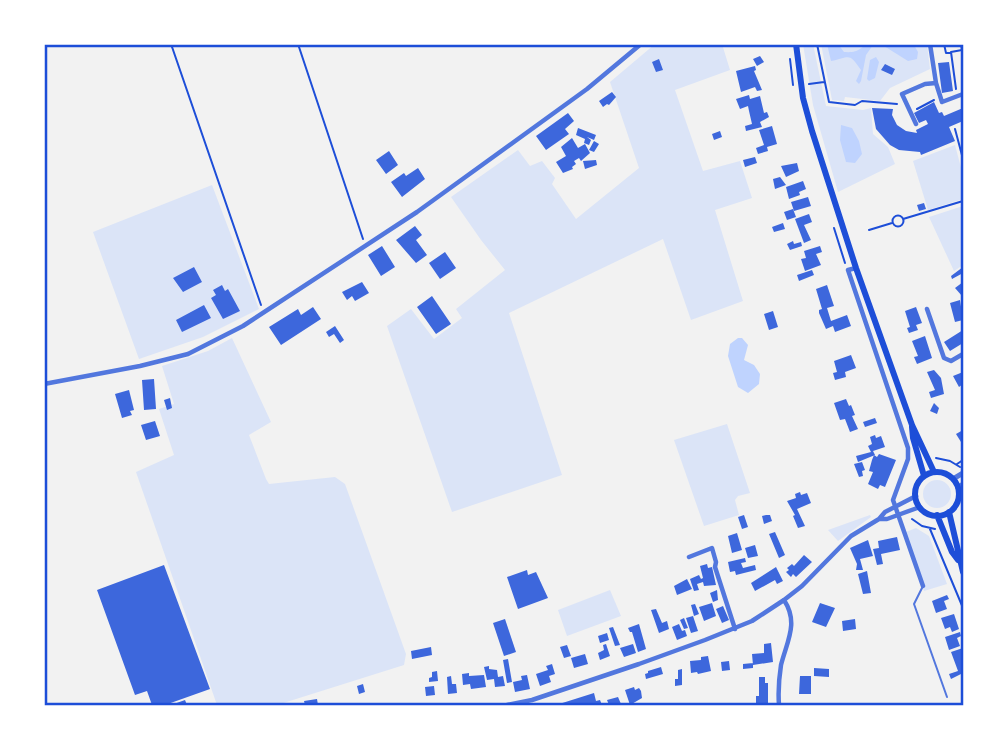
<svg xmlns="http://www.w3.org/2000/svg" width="1007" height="749" viewBox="0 0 1007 749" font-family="Raleway,sans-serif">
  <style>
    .green { fill: #dbe4f7 }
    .water { fill: #bfd3fe }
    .building { fill: #3d67dc }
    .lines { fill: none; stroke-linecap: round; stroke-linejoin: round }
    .path { stroke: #1d4ed8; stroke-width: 2 }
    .service { stroke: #5277de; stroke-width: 2 }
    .minor { stroke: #5277de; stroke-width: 4.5 }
    .tertiary { stroke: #5277de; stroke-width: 5 }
    .secondary { stroke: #1d4ed8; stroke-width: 6 }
    .neatline { fill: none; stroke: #1d4ed8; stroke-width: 2.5 }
  </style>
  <rect width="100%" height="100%" fill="#f2f2f2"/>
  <path class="green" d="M655,44H722L730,70L675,90L703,171L740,161L752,198L715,210L743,301L691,320L663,239L509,313L562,475L452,512L387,326L411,309L434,339L462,318L456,309L505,270L481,240L451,197L518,150L530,166L542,161L555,178L552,184L576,219L639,168L610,82Z
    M803,44H813L826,106L863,110L871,108L873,134L888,147L895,164L838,192L813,105Z
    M821,44H927L930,69L890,88L880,101L845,97L844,101L832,100Z
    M955,145L963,175V199L928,210L913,161Z
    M212,185L259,309L203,337L139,359L93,232Z
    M963,206V265L954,271L929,217Z
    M232,338L271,422L249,435L266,479L269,484L335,477L345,484L406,654L404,665L277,705H217L136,472L174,455L159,409L174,404L162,366L208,351Z
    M727,424L750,493L738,496L735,500L739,515L704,526L674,440Z
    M923 494a14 14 0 1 1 28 0a14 14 0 1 1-28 0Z
    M870,515L871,517L838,541L828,530Z
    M916,528L929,536L947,584L924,591L906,532Z
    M610,590L621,616L567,636L558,610Z"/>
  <path class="water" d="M827,44H838L844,52C861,53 857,48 870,44C884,39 899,50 914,45L918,52L917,59L908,61L884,46L873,45L866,55L861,81L859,84L856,81L861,70C849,52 850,57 831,61Z
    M876,57L879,62L875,78L869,81L867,79L870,60Z
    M841,125L852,128L859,141L862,154L855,163L846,162L840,140Z
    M738,338H742L748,345L744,360L754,365L760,374L759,384L748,393L738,387L728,356L730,344Z"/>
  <path class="building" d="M760,56L764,62L757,66L753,59Z
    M659,59L663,70L656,72L652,62Z
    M949,62L953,91L942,93L938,63Z
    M885,64L895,69L892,75L881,70Z
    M755,66L756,70L754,71L762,90L757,91L755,87L741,92L736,71Z
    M612,92L616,97L609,105L607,104L603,107L599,101Z
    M749,95L750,99L760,96L764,113L767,112L769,117L760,122L762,127L746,131L745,126L752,124L749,111L748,106L740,109L736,99Z
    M934,102L939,113L942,112L944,116L963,108V121L949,127L955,141L921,155L920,152L899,150L890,145L876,129L872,108L893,109L892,115L897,125L906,131L917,133L916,130L928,124L926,120L919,123L914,113Z
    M568,113L574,121L565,129L569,134L546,150L536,136Z
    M772,126L777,144L767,147L768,151L758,154L756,148L764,145L759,130Z
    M578,128L596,135L594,140L587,137L591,140L589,145L584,143L585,139L576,135Z
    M720,131L722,137L714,140L712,134Z
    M572,138L578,148L585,144L590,153L581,161L579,158L574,161L576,164L572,167L573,169L563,173L556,162L566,156L561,147Z
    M594,141L599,144L594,152L589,150Z
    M389,151L398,165L386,174L376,160Z
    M755,157L757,163L745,167L743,160Z
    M596,160L597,165L585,169L583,161Z
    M797,163L799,171L786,177L781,166Z
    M418,168L425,179L402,197L391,182L404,173L406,176Z
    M780,177L786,185L775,189L773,179Z
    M803,181L806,189L799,192L800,195L789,199L786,187Z
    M808,197L811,206L794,211L791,202Z
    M924,203L926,209L919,211L917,205Z
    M793,209L796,217L787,220L784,212Z
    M809,214L812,222L804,225L811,240L804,243L795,219Z
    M783,223L785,229L774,232L772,227Z
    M415,226L422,235L416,240L427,255L416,263L396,240Z
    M793,241L794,244L801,242L802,246L790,250L787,244Z
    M382,246L395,267L381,276L368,255Z
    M820,246L822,252L816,254L821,265L805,271L801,259L806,258L804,251Z
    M445,252L456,268L440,279L429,263Z
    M194,267L202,282L183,292L173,278Z
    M963,267V273L952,279L951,276Z
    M812,270L814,275L799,281L797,275Z
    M362,282L369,293L355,301L352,296L347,300L342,292Z
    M963,282V295L962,296L955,288Z
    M222,285L225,291L228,289L240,311L223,319L211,298L216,295L213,290Z
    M827,285L834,306L827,308L831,321L847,315L851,326L835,332L833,326L826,329L819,313V310L822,309L816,289Z
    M432,296L451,324L436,334L417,307Z
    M960,300L963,320L955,322L950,303Z
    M204,305L211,318L182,332L176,320Z
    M313,307L321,319L281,345L269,327L298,309L301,315Z
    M916,307L922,323L916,325L918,330L909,333L907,328L910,327L905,311Z
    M773,311L778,327L769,330L764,314Z
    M335,326L344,340L340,343L334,334L329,337L326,332Z
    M963,330V343L950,351L944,342Z
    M925,336L932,358L917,364L914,357L918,356L912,341Z
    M851,355L856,368L845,372L846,377L835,380L833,373L837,372L834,361Z
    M934,370L941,378L944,394L931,398L929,392L935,390L927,372Z
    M963,372V384L959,387L953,376Z
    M154,379L156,409L144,410L142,380Z
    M129,390L134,410L130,411L132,415L122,418L115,394Z
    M170,398L172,408L167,410L164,400Z
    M846,399L849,406L851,405L855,415L852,416L858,429L850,432L845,419L840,420L834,403Z
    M934,403L939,408L937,414L930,411Z
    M875,418L877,423L865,427L863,422Z
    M155,421L160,436L146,440L141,425Z
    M963,430V441L961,442L956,434Z
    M875,435L876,438L881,436L885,447L873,451L875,455L858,462L856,456L871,452L868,446L872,444L870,437Z
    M879,454L896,460L885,487L880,485L878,489L868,484L873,472L869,471L872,460L874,455L877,457Z
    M862,462L865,470L862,471L863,476L859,477L854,464Z
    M800,492L801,495L807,493L811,503L797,509L805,526L798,528L793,516L795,515L787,501L796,498L795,494Z
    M744,515L748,527L742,529L738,517Z
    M766,515H770L772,521L764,524L762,516Z
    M775,532L785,555L779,558L769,534Z
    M737,533L742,550L732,553L728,536Z
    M897,537L900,550L881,554L883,564L877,565L873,549L879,548L878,541Z
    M868,540L873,556L860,559L863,570H856L857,564L850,548Z
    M755,545L758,556L748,558L745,548Z
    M804,555L812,562L796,577L793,574L791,577L786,572L789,570L787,568L792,564L794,566Z
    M745,558L746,562L741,563L743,568L755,565L756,570L736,575L735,571L730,572L728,562Z
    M707,564L708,568L712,567L716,585L704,586L703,582L697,584L699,590L694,591L690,579L699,575L701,579L703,578L700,566Z
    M164,565L210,689L165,705H152L147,691L135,695L97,590Z
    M776,567L783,581L777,584L775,580L755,591L751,583Z
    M527,570L528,575L536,572L548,598L518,609L507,577Z
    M867,571L871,593L863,594L858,574Z
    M687,579L692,589L677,595L674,586Z
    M717,590L718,600L713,602L710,593Z
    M947,595L949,599L944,601L947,609L936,613L932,601Z
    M712,603L716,616L704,621L699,607Z
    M820,603L835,608L826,627L812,622Z
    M695,604L699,614L694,616L691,605Z
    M723,606L729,620L722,623L716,609Z
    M656,609L662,623L667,621L669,629L659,633L651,610Z
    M954,614L959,629L952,632L950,627L945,629L941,618Z
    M693,616L698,631L691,633L686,618Z
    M684,618L688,628L684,629L680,620Z
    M505,619L516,652L504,656L493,623Z
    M855,619L856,629L843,631L842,621Z
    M639,624L646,649L638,652L632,632H630L628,628Z
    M679,624L682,631L685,630L687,636L677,640L672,627Z
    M613,627L620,645L615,646L609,628Z
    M960,632L961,636L957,638L960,646L949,650L945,637Z
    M607,633L609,640L600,643L598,636Z
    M771,643L773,662L753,665L752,654L764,653V644Z
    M606,644L610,656L600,660L598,653L604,650L603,645Z
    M633,644L636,653L624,657L620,648Z
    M567,645L571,656L564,658L560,647Z
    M431,647L432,655L412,659L411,651Z
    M963,648V673L951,679L949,674L958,671L951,652Z
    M585,654L588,664L574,668L571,658Z
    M708,656L711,671L698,674L697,672L691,673L690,661L701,660V657Z
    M508,659L512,682L507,683L503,660Z
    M729,661L730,670L722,671L721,662Z
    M753,663V668L743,669V664Z
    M552,664L555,674L549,676L551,682L540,686L536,674L548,670L546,666Z
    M489,666V669L497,670L498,677L503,676L505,686L495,687L494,679L487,680L484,667Z
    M661,667L663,674L646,679L645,674L648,673V671Z
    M814,668L829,669V677L814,676Z
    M682,669V685L675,686V679H678V670Z
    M437,671L438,681L429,682V678L432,677V672Z
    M469,673V676L484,675L486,687L471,689L470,684L463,685L462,674Z
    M527,675L530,689L515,692L513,682L522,680L521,676Z
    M451,676L452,684H456L457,693L448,694L447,677Z
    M800,676H811V694H799Z
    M759,677H765V683H768V703H756V696H759Z
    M363,684L365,692L359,694L357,686Z
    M434,686L435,695L426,696L425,687Z
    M634,687L635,690L639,688L641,691L642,698L630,705L625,690Z
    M594,693L596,701L600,700L602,705H556Z
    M618,697L621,704L609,705L607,700Z
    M317,699L318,705H305L304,701Z
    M185,700L187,705H171Z"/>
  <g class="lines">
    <path class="path" d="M171,44L261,305
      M298,44L363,239
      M817,44L829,102L855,105L862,101L897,104
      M944,44L946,53H950
      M961,44L962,50
      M790,59L793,85
      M809,84L824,82
      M956,89L951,52L962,50L963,61
      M917,109L934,100
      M955,129L963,159
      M892.5 221a5.5 5.5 0 1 1 11 0a5.5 5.5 0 1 1-11 0Z
      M903,219L963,201
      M834,228L845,263
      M869,230L892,223
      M963,298V299
      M936,458L950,461L960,467
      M957,464L963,460
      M912,519L922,526L935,529
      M930,529L963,608"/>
    <path class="service" d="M923,586L914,604L947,697"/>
    <path class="minor" d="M930,44L936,83L942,102L963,94
      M916,124L902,94L925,84L936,83
      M856,268L848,270L908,448V459L893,500L923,586
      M927,309L944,358L951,361L963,354
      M44,384L140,366L188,354L243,326L417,212L587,89L641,44
      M880,519H887L920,507
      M689,557L712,548L716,562L715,567L735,629
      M507,705L532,700L639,664L705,640L752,621L784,600L802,586L851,536L879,519L885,512L916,496
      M779,705C778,692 779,678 781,665C787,641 799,623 784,600"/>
    <path class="tertiary" d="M953,479L963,473
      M958,488L963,484"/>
    <path class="secondary" d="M796,44L803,98L812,131L856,268L912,425L934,472
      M912,427L913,438L924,476
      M915 494a22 22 0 1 1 44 0a22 22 0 1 1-44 0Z
      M949,512L963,572
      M937,515L952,552L958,560"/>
  </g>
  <rect width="1007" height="749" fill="none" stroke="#ffffff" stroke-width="91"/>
  <rect x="46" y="46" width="916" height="658" class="neatline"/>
</svg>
